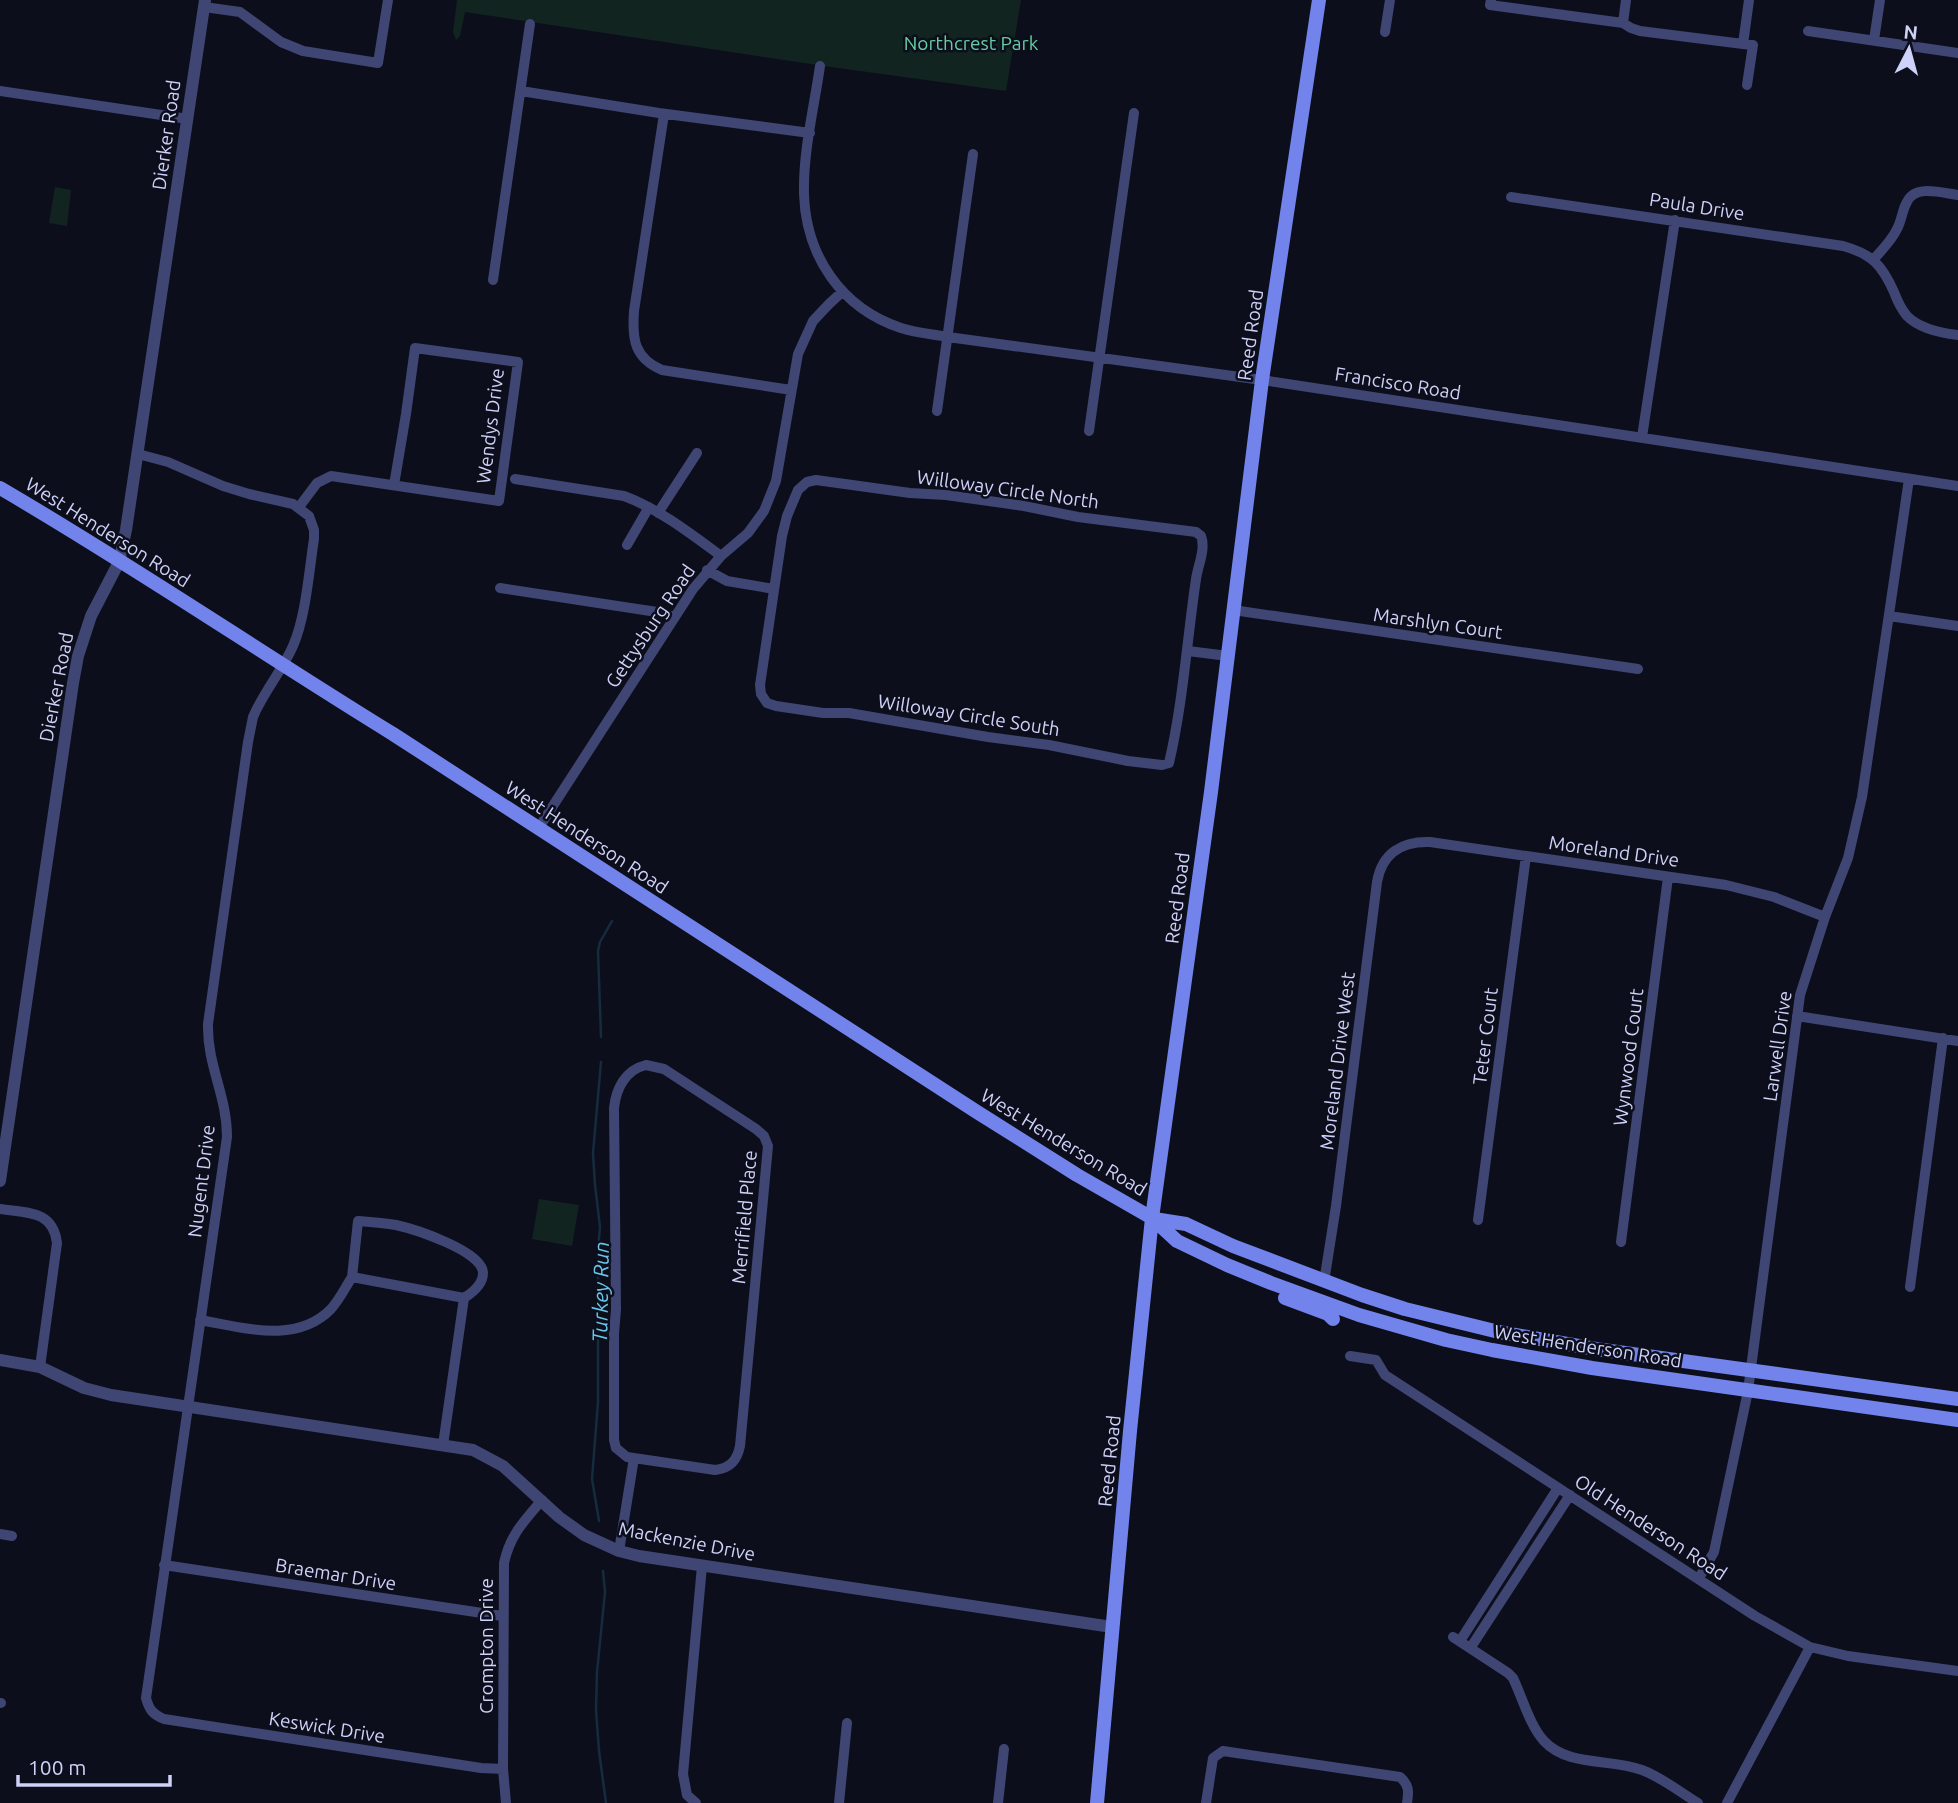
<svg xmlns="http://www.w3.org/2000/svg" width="1958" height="1803" viewBox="0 0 1958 1803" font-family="Ubuntu,sans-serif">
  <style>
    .green { fill: #112420 }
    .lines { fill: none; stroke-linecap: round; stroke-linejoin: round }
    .stream { stroke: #142c3e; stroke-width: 2.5 }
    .minor { stroke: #3f4674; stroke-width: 10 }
    .tertiary { stroke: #3f4674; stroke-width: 12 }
    .secondary { stroke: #7284eb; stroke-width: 14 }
    .labels { text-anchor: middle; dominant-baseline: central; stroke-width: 5; stroke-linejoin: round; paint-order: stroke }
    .park-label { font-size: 19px; fill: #65cda1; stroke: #0d0e1b }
    .street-label { font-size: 19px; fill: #ced1f8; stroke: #0d0e1b }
    .water-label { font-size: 21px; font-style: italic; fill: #6ac5ea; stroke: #0d0e1b }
  </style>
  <rect width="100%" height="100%" fill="#0d0e1b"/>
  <path class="green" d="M457,0H1021L1006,91L831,67L465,12L460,36L456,40L453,32Z
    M55,187L71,190L67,226L49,223Z
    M539,1199L579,1205L572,1246L532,1239Z"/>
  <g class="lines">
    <path class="stream" d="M601,1037L598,951L600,942L612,921
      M599,1521L592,1479L598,1402V1250L600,1227L595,1185L593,1153L601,1062
      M603,1571L605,1592L597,1672L596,1710L599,1751L606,1803"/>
    <path class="minor" d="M1491,0L1490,5L1623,23L1631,28L1640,31L1743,44
      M204,7L240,12L281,42L303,51L378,63L388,0
      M1623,23L1626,0
      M1808,31L1958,53
      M1385,32L1390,0
      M1874,40L1880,0
      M820,66C814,108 803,151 804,194C806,256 841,308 901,328C916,333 932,334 948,337L1262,380L1958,486
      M1747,85L1753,45L1743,44L1749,0
      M0,91L188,119
      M521,91L659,113L810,133
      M664,114L634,311C632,339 634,358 662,370L791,390
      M1511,197L1843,246C1872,254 1882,265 1894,292C1897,300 1901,309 1907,316C1920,329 1940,333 1958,335
      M1873,260C1882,250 1892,240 1897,229C1902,220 1902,210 1907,202C1915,184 1942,193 1958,195
      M493,280L530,24
      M937,411L973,154
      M1089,431L1134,113
      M1642,437L1675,220
      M138,454L168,462L223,486L249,494L293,504L309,516L314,530V539C309,571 306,616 293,646C282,671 264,691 253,717L248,742L208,1024C207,1066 227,1095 227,1137L146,1698C149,1709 152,1714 164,1719L481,1768L503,1769
      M515,479L624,496C659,509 691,534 721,556
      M816,480L910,493L946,495L1024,506L1078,517L1196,532L1201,536C1206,549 1198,565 1196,579C1187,640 1183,703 1169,763L1162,765L1128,761L1049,745L988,737L849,713H823L776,706L767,703L761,694L760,685L782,536L787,516L798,490L807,482Z
      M299,507L317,483L331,476L499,501L518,362L415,348L406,414L394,485
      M658,513L697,453
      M627,545L649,507
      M707,570L727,581L774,589
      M500,588L657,612L674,617
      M1233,610L1638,669
      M1889,616L1958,626
      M1188,651L1228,656
      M538,829L693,589L721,556L748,533L764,511L776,481L798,354L813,321L829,304L842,292
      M1797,1016L1958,1041
      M646,1065L664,1069L756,1129L764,1136L768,1146L740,1446C737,1460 731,1468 715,1470L627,1457L616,1448L614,1440V1334L616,1309L614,1108C616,1089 625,1070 646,1065Z
      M0,1209C27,1213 53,1210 57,1243L40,1367
      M1478,1220L1526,856
      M1621,1242L1668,877
      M352,1277L358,1221C371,1222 384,1223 396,1225C414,1229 483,1251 483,1273C483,1284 472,1293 464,1298
      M1324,1282L1336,1206L1377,882C1382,853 1402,841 1430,842L1726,885L1774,897L1825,917
      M1910,1287L1943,1038
      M200,1320C242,1327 296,1345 331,1309C339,1300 345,1288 352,1277L464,1298L443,1445
      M1350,1356L1376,1360L1385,1375L1755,1616L1810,1647L1848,1656L1958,1671
      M0,1534L12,1536
      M619,1551L634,1458
      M164,1565L502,1616
      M1699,1578L1714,1552L1748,1391L1800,995L1825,917L1848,858L1862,797L1909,479
      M1453,1637L1508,1673L1513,1678C1522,1697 1530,1726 1544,1741C1568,1767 1610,1758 1642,1770C1661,1777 1680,1792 1698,1803
      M1460,1641L1558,1488
      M1471,1647L1570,1495
      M0,1703H1
      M506,1803L503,1769L504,1563C510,1535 524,1521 542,1500
      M696,1803L687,1795L683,1774L702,1566
      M839,1803L847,1723
      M998,1803L1004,1749
      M1206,1803L1213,1758L1223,1751L1400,1777C1409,1785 1409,1791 1407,1803
      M1727,1803L1810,1647"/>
    <path class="tertiary" d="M0,1181L73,683L78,656L91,616L119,562L126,530L205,0
      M0,1360L40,1367L84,1388L111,1395L473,1450L503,1466L559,1517L584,1535L619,1551L639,1556L1112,1627"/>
    <path class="secondary" d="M0,488C134,566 261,653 393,734L977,1112L1077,1175L1152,1218L1177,1241L1227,1265L1271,1283L1359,1315L1446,1340L1492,1350L1592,1368L1958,1420
      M1154,1219L1186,1224L1233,1246L1362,1295L1405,1309L1499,1332L1596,1349L1958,1399
      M1285,1298L1328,1314L1333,1319
      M1097,1803L1130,1431L1152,1218L1211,792L1262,380L1319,0"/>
  </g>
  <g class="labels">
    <g class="park-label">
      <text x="971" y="43">Northcrest Park</text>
    </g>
    <g class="street-label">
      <text transform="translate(166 135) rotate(-82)">Dierker Road</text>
      <text transform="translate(1697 206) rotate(9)">Paula Drive</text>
      <text transform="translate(1250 335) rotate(-82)">Reed Road</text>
      <text transform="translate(1398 383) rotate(9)">Francisco Road</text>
      <text transform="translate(490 426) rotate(-83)">Wendys Drive</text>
      <text transform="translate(1008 489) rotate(8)">Willoway Circle North</text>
      <text transform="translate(108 532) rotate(32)">West Henderson Road</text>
      <text transform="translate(1438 623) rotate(8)">Marshlyn Court</text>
      <text transform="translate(650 626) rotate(-56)">Gettysburg Road</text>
      <text transform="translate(56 687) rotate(-79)">Dierker Road</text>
      <text transform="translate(969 715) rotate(9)">Willoway Circle South</text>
      <text transform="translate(587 837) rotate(33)">West Henderson Road</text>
      <text transform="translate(1614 851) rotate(8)">Moreland Drive</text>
      <text transform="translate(1177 898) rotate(-83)">Reed Road</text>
      <text transform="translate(1485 1036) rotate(-83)">Teter Court</text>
      <text transform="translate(1777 1046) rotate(-82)">Larwell Drive</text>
      <text transform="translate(1628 1057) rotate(-83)">Wynwood Court</text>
      <text transform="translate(1337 1061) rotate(-83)">Moreland Drive West</text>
      <text transform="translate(1064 1142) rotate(31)">West Henderson Road</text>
      <text transform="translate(201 1181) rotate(-83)">Nugent Drive</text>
      <text transform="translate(744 1217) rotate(-85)">Merrifield Place</text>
      <text transform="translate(1588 1346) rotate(9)">West Henderson Road</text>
      <text transform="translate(1109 1461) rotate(-84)">Reed Road</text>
      <text transform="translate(1651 1527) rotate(33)">Old Henderson Road</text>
      <text transform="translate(687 1541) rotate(11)">Mackenzie Drive</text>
      <text transform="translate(336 1574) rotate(9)">Braemar Drive</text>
      <text transform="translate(486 1646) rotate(-90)">Crompton Drive</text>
      <text transform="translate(327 1727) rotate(9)">Keswick Drive</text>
    </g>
    <g class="water-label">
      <text transform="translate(600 1292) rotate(-89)">Turkey Run</text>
    </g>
  </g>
  <g transform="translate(1909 49) rotate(6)" stroke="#0d0e1b" stroke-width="5" paint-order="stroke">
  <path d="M0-5L12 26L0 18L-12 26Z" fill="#ced1f8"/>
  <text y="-10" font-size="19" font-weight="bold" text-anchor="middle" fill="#ced1f8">N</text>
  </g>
  <path d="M18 1775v10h152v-10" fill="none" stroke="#ced1f8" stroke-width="3.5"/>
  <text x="28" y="1775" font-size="21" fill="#ced1f8" stroke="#0d0e1b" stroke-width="5" paint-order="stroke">100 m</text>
</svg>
